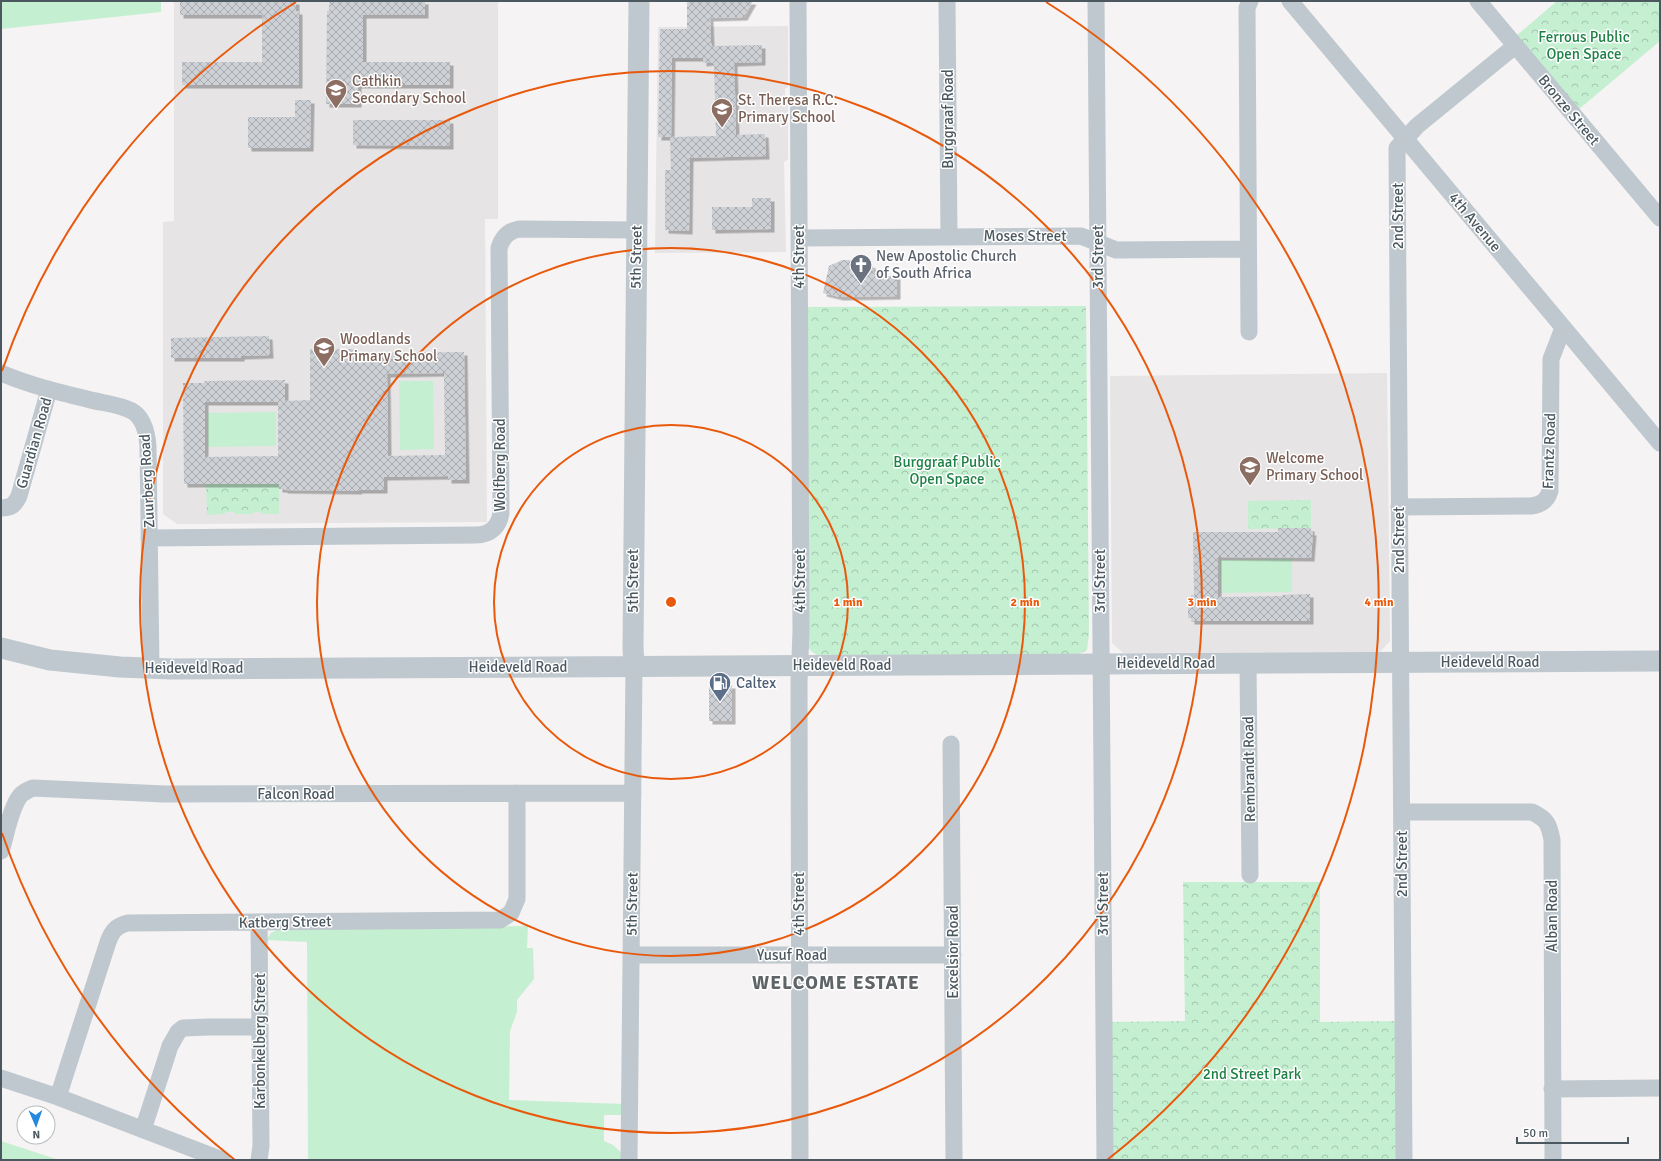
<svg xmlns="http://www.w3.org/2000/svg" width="1661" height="1161" viewBox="0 0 1661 1161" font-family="Signika,sans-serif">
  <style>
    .education { fill: #e6e4e5 }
    .grass { fill: #c5efd1 }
    .park { fill: url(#park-crowns) }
    .building { fill: url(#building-cross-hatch); fill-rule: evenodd; filter: url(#shadow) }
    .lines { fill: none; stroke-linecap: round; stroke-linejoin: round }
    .minor { stroke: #bfc8ce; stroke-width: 17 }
    .tertiary { stroke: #bfc8ce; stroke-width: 21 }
    .ring { fill: none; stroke: #e8590c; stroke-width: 2 }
    .labels { text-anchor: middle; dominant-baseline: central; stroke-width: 3; stroke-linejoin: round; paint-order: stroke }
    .park-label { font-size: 15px; fill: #1d8045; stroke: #fff }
    .education-label { font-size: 15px; fill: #785e54; stroke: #fff; text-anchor: start }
    .street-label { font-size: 15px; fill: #4b5860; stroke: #fff }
    .worship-label { font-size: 15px; fill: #5b616d; stroke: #fff; text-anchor: start }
    .service-label { font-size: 15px; fill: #4e5e75; stroke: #fff; text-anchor: start }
    .district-label { font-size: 19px; font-weight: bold; letter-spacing: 1px; fill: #5f6467; stroke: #fff }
    .centre { fill: #e8590c; stroke: #fff; stroke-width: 2 }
    .ring-label { font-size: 12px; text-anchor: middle; font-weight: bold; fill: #e8590c; stroke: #fff; stroke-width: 3; stroke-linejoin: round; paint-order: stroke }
  </style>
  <defs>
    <pattern id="park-crowns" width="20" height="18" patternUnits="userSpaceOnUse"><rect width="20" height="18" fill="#c5efd1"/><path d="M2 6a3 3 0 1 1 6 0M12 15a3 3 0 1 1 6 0" fill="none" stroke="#a2c4ad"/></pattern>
    <pattern id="building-cross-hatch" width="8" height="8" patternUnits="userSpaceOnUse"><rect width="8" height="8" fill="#cdd0d5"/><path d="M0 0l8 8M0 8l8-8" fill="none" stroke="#a8acb0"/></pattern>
    <filter id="shadow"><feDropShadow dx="3.5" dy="3.5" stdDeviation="0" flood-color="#0004"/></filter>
  </defs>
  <rect width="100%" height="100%" fill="#f5f3f3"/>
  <path class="education" d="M174,1H498V219H485L487,522L177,524L163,514V222L174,221Z
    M788,26V87L785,89V98L788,100V159L784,162L786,252L655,253L658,27Z
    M1387,373L1390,641L1380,652L1123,653L1112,643L1110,376Z"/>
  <path class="grass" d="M1,1H161V12L1,29Z
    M399,381H433L434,449L400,450Z
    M276,412V446L208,447V413Z
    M1292,559V592L1221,593L1220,560Z
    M528,926L527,948H533L534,979L517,1000V1012L510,1031L509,1100L624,1104V1115H604V1141L613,1145L624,1155V1160H308L307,942L266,940L271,933L281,928Z
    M1,1141L59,1160H1Z"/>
  <path class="park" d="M1557,1H1660V41L1578,110L1516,36Z
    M1086,306L1089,634L1087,650L1076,655L818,656L811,651L808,647L805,307Z
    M206,484H279V514H261V512H253V514H234V512H225V514L207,515Z
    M1311,500V528L1248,529V501Z
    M1183,882H1320V1022L1396,1021L1397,1160H1112L1111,1022L1185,1021Z"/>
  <path class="building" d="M180,1H296V11H299V85H182V62H262V15H180Z
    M329,1H425V15H363V62H450V85H358V104H326L327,11H329Z
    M687,1H753L744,17L710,18L711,43L712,46L762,45V62L734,63L735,92L736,135L765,134L766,156L690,158L689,231L665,230V170H671L670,137H658L660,29H687ZM672,58H703V63L711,62V64H714L716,136L671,137Z
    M295,100H311L310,148H248V117H295Z
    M353,120H450V146L353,145Z
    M752,198H771V229L712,230V207H752Z
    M842,260H858L872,265L875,276H897V296L840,297L823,293L829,266Z
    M269,336L270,355L241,356V358H171V338Z
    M310,349H356V353L464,352L466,480H448V476L384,477V490H358L359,491L284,490V489H279V484H184L183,383H204V381L285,380V401L310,400ZM444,373L445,455L388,456L387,374ZM205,402H278V456L205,457Z
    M1278,528H1311V532H1313L1311,558L1218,557V597L1282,596V595L1310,594V621H1191V618H1188V604H1191V595H1194L1193,532H1278Z
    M709,685H732V721H709Z"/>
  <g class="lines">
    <path class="minor" d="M798,1L801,632L799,682L800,1160
      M947,1L949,237
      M1096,1L1105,1160
      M1290,1L1660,443
      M1478,1L1660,218
      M799,238L1081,236L1116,250L1248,249
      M1249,332L1247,8L1250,1
      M1,373C29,385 58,392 87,399C101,403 119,404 132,411C144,418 147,433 148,446L151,668
      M1399,507L1531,506C1541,505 1547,501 1550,491L1551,359L1563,328
      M1,508C11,508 15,505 19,496L49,390
      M149,538L476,535C490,535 499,527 501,513L499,248C502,238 508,231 519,229L636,230
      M1248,663L1250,875
      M951,744L954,1160
      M1402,812H1532C1547,819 1549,824 1552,840L1553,1160
      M1,851C6,836 10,809 20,796C23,792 28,790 33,788L164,794L633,793
      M631,955H953
      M1,1078L58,1097L222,1160
      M1552,1089L1660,1088
      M58,1097L108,942C112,931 116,926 128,923L500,920L511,913L517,899V793
      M143,1130L170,1046L178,1032L183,1028L209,1027H260
      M259,1160L261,1146L259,922
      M629,1160L634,666
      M1404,1160L1397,148L1417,126L1515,46"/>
    <path class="tertiary" d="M1,648L50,660L120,667L172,669L1660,661
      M634,666L633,647L639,1"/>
  </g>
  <g class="ring">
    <circle cx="671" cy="602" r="177"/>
    <circle cx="671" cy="602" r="354"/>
    <circle cx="671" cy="602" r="531"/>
    <path d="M235 1160A708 708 0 0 1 2 833M2 371A708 708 0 0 1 296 2M1046 2A708 708 0 0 1 1107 1160"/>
  </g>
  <defs>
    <g id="school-pin" transform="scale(1.15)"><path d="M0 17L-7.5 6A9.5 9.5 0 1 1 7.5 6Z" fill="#8d6e63" stroke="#fff"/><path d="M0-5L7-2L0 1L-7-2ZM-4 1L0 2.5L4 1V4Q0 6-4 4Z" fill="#fff"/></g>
    <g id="church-pin" transform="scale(1.15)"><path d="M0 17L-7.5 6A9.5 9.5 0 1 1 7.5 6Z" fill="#6b7280" stroke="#fff"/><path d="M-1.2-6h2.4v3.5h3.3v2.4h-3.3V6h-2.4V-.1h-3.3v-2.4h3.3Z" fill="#fff"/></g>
    <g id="fuel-pin" transform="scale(1.15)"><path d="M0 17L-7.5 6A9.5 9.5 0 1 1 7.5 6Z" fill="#5c6f8a" stroke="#fff"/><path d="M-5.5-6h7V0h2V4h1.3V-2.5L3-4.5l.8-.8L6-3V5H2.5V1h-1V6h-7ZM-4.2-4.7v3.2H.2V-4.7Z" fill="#fff"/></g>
  </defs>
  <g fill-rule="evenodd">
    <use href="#school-pin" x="336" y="90"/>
    <use href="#school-pin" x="722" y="109"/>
    <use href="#church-pin" x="861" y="265"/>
    <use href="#school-pin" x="324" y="348"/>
    <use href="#school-pin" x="1250" y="467"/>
    <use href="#fuel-pin" x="720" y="683"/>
  </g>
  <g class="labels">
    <g class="park-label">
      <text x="1584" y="37">Ferrous Public<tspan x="1584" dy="17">Open Space</tspan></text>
      <text x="947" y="462">Burggraaf Public<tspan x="947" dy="17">Open Space</tspan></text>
      <text x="1252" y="1074">2nd Street Park</text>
    </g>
    <g class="education-label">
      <text x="352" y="81">Cathkin<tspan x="352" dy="17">Secondary School</tspan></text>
      <text x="738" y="100">St. Theresa R.C.<tspan x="738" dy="17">Primary School</tspan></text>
      <text x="340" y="339">Woodlands<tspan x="340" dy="17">Primary School</tspan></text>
      <text x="1266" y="458">Welcome<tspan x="1266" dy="17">Primary School</tspan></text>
    </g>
    <g class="street-label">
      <text transform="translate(1569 110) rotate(50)">Bronze Street</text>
      <text transform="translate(948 119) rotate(-90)">Burggraaf Road</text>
      <text transform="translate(1398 216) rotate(-90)">2nd Street</text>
      <text transform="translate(1475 222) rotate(50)">4th Avenue</text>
      <text x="1025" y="236">Moses Street</text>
      <text transform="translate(636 257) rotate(-89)">5th Street</text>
      <text transform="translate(799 257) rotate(-90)">4th Street</text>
      <text transform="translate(1098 257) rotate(-90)">3rd Street</text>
      <text transform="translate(34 443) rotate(-74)">Guardian Road</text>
      <text transform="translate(1549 451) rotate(-88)">Frantz Road</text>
      <text transform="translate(500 465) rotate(-90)">Wolfberg Road</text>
      <text transform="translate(147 481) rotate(-93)">Zuurberg Road</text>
      <text transform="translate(1399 540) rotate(-90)">2nd Street</text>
      <text transform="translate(633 581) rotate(-90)">5th Street</text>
      <text transform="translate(800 581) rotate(-90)">4th Street</text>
      <text transform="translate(1100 581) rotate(-90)">3rd Street</text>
      <text x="1490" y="662">Heideveld Road</text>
      <text x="1166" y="663">Heideveld Road</text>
      <text x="842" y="665">Heideveld Road</text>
      <text x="518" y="667">Heideveld Road</text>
      <text x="194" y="668">Heideveld Road</text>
      <text transform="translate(1249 769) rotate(-91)">Rembrandt Road</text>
      <text x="296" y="794">Falcon Road</text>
      <text transform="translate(1402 864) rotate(-90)">2nd Street</text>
      <text transform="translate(632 904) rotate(-89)">5th Street</text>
      <text transform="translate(799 904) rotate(-90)">4th Street</text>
      <text transform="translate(1103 904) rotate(-90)">3rd Street</text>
      <text transform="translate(1552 916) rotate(-90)">Alban Road</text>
      <text transform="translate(285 922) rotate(-1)">Katberg Street</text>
      <text transform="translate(953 952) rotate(-90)">Excelsior Road</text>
      <text x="792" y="955">Yusuf Road</text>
      <text transform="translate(260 1041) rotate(-90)">Karbonkelberg Street</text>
    </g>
    <g class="worship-label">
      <text x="876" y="256">New Apostolic Church<tspan x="876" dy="17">of South Africa</tspan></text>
    </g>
    <g class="service-label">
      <text x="736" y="683">Caltex</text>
    </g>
    <g class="district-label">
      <text x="836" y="983">WELCOME ESTATE</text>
    </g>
  </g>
  <circle cx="671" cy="602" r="6" class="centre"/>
  <g class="ring-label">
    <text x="848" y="606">1 min</text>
    <text x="1025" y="606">2 min</text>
    <text x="1202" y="606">3 min</text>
    <text x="1379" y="606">4 min</text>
  </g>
  <rect width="1661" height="1161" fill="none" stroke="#4b5860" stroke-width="4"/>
  <g transform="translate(36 1125) rotate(178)"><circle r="19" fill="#ffffff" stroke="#b7bcbf"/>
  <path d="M0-3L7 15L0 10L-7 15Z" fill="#2587dd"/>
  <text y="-6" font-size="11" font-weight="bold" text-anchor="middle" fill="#4b5860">N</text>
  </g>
  <path d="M1517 1137v6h111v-6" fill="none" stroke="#4b5860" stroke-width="2"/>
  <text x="1523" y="1137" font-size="12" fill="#4b5860" stroke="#ffffff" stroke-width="3" paint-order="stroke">50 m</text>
</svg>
